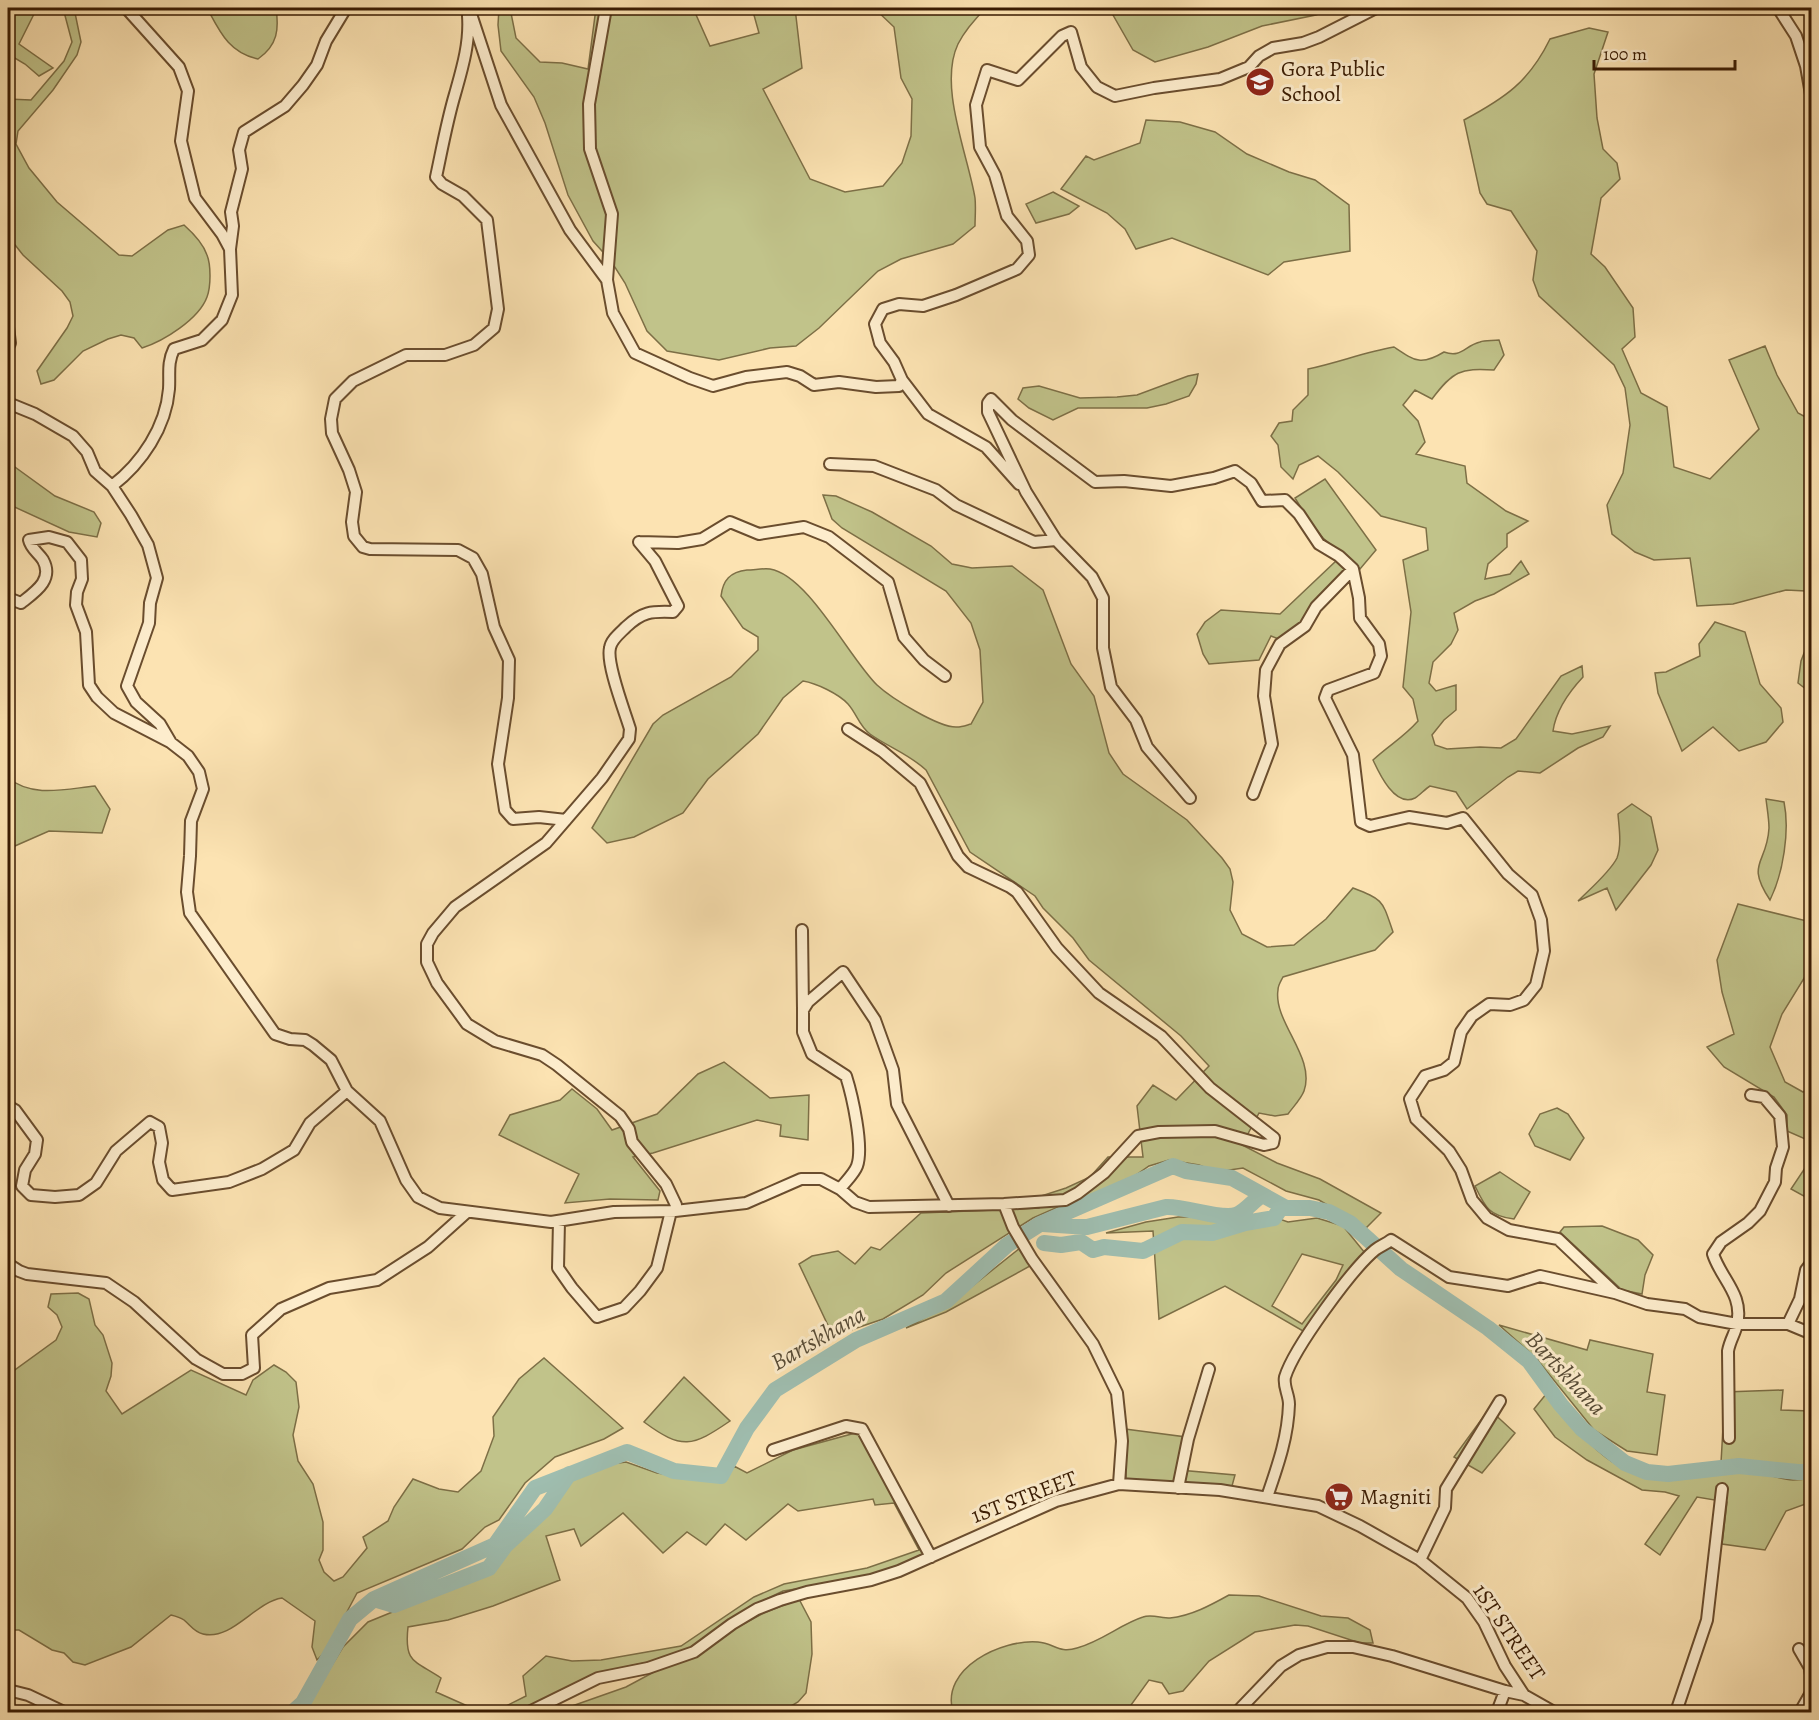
<svg xmlns="http://www.w3.org/2000/svg" width="1819" height="1720" viewBox="0 0 1819 1720" font-family="Alegreya,serif">
  <style>
    .green { fill: #c1c38a; stroke: #7d6f46; stroke-width: 1.5; fill-rule: evenodd }
    .lines { fill: none; stroke-linecap: round; stroke-linejoin: round }
    .river { stroke: #9fbeb0; stroke-width: 16 }
    .minor-casing { stroke: #6a4d2e; stroke-width: 14 }
    .minor { stroke: #fdedcd; stroke-width: 10 }
    .labels { text-anchor: middle; dominant-baseline: central; stroke-width: 6; stroke-linejoin: round; paint-order: stroke }
    .poi-label { font-size: 22px; fill: #391b02; stroke: #fdedcd; text-anchor: start }
    .street-label { font-size: 22px; fill: #391b02; stroke: #fdedcd }
    .water-label { font-size: 24px; font-style: italic; fill: #584c36; stroke: #fdedcd }
  </style>
  <rect width="100%" height="100%" fill="#fce3b2"/>
  <filter id="stains"><feTurbulence type="fractalNoise" baseFrequency=".00333" numOctaves="4"/><feColorMatrix values="0 0 0 0 .2 0 0 0 0 .09 0 0 0 0 .02 0 0 0 .5 -.17"/></filter>
  <radialGradient id="worn" r=".72"><stop offset=".6" stop-color="#630" stop-opacity="0"/><stop offset="1" stop-color="#630" stop-opacity=".3"/></radialGradient>
  <path class="green" d="M8,8H37L19,44L53,68L39,76L25,64L8,54Z
    M63,8H74L81,42L77,55L53,90L18,131L16,144L29,168L57,202L119,255L132,256L168,230L184,225C193,233 203,243 207,255C211,265 211,286 207,297C199,319 164,341 142,348L134,338L121,335L108,339L83,351L54,380L41,384L37,371L67,328L73,316L70,302L62,291L23,255L8,236V99L31,100L64,61L72,42Z
    M207,8H276C279,29 278,45 258,59C229,53 220,32 207,8Z
    M499,8H510L516,38L540,62L562,63L588,69L596,8H693L710,46L759,33L752,8H795L802,68L763,89L810,179L845,192L883,186L902,163L911,136L912,99L901,78L894,27L874,8H986C975,19 965,30 958,44C938,86 968,155 975,198C976,207 975,217 975,226L953,244L901,259L878,271L819,328L796,346L770,348L719,360L667,351L647,331L625,283L611,261L593,241L568,195L545,123L534,97L501,51L498,25Z
    M1109,8H1334L1316,15L1262,26L1208,47L1155,62L1133,50Z
    M1589,28L1608,32L1594,74L1597,118L1603,149L1617,163L1620,179L1601,198L1591,254L1605,267L1633,308L1635,337L1622,349L1641,393L1667,407L1674,467L1710,479L1759,429L1729,360L1765,346L1777,375L1798,413L1811,420V605L1806,591L1786,590L1733,604L1697,606L1690,558L1654,560L1635,552L1612,534L1607,505L1623,473L1630,425L1625,388L1614,365L1539,296L1533,280L1537,251L1511,211L1487,204L1480,193L1464,120C1505,98 1529,82 1550,39Z
    M1146,120L1180,122L1215,132L1247,154L1289,172L1315,180L1349,205L1350,251L1284,262L1268,275L1172,238L1136,249L1125,229L1107,213L1061,189L1086,156L1094,160L1140,143Z
    M1053,192L1079,206L1069,214L1036,223L1026,204Z
    M1499,340L1504,355L1494,370C1460,368 1453,371 1432,399L1415,390L1403,405L1418,421L1425,442L1416,454L1465,466L1467,483L1506,511L1528,521L1507,534V547L1488,564L1485,579L1510,574L1521,561L1529,574L1494,594L1475,601L1454,613L1458,630L1451,644L1433,662L1429,683L1436,691L1456,685V710L1444,720L1432,735L1435,745L1447,749L1480,747L1501,748L1516,739L1561,676L1582,666L1583,677C1568,693 1556,710 1553,731L1572,734L1610,726L1603,737L1578,748L1540,773L1518,771L1508,777L1467,809L1456,792L1430,786C1425,789 1420,795 1415,798C1395,808 1379,773 1373,760C1389,745 1403,738 1418,721L1413,699L1403,687L1411,612L1403,560L1428,550L1426,528L1381,516L1338,472L1318,456L1299,465L1293,479L1281,467L1278,445L1271,436L1279,423L1292,421L1293,410L1308,395V369C1337,363 1365,352 1394,347C1415,361 1421,366 1444,352C1462,358 1464,346 1480,342C1485,340 1493,341 1499,340Z
    M1198,374L1196,384L1189,396L1166,404L1147,408H1078L1053,420L1029,408L1018,399L1023,388L1039,386L1080,398L1117,397L1137,395L1188,376Z
    M8,462L55,496L94,512L101,523L97,537L69,532L8,504Z
    M1325,479L1376,550L1360,569L1323,538L1308,519L1295,498Z
    M823,495L836,496L872,512L931,546L952,564L972,568L1012,566L1043,590L1071,664L1094,696L1109,753L1123,774L1187,820L1222,858L1230,869L1233,882L1230,910L1242,934L1267,947L1294,945L1326,919L1353,888C1384,900 1382,900 1393,932L1375,950L1283,977C1281,981 1278,985 1278,990C1273,1022 1316,1057 1304,1091C1301,1099 1293,1107 1288,1114L1275,1116L1259,1113L1242,1145L1277,1163L1320,1179L1381,1213L1366,1228L1319,1200L1286,1191L1243,1168L1216,1172L1199,1165L1169,1160L1149,1166L1126,1182L1093,1197L1058,1207L1033,1218L946,1273L923,1295L883,1319L833,1336L799,1264L812,1256L838,1251L855,1264L871,1247L880,1250L921,1213L1039,1208L1041,1196L1066,1188L1090,1177L1108,1157H1143L1137,1106L1153,1085L1176,1100L1209,1066L1181,1036L1089,960L1073,938L1043,908L1035,896L970,852L926,770C909,754 888,747 870,734C859,726 857,714 848,704C839,694 816,683 803,681L783,698L758,734L708,779L683,813L634,837L607,843L592,828L653,724L663,715L731,677L758,650V637L743,628L721,596C723,580 730,572 747,570C754,570 763,568 770,569C808,575 850,659 877,685C891,698 939,728 957,727C962,727 967,725 971,724L983,702L980,650L971,623L946,591L842,528L832,519Z
    M1336,561L1346,568L1311,607L1302,622L1281,640L1271,636L1259,660L1209,664L1203,654L1197,634L1205,622L1221,610L1280,614Z
    M1715,622L1745,632L1760,684L1781,708L1783,722L1766,742L1739,751L1713,727L1682,751L1658,693L1655,673L1666,672L1700,656L1699,644Z
    M1811,635V693L1798,683L1801,661Z
    M8,778C33,798 65,789 95,786L110,809L102,833L49,831L8,849Z
    M1766,799L1784,802C1790,831 1783,874 1770,900C1745,862 1767,865 1769,828C1769,819 1767,808 1766,799Z
    M1632,804L1651,817L1658,850L1651,865L1616,910L1607,888L1578,901C1590,889 1610,872 1617,858C1622,844 1619,828 1618,814Z
    M1738,904L1811,922V967L1782,1014L1770,1047L1785,1082L1803,1092L1811,1086V1144L1810,1141L1787,1131V1115L1774,1097L1724,1067L1707,1047L1734,1034L1722,992L1717,960Z
    M724,1062L770,1098L809,1095L808,1140L780,1136L781,1125L757,1120L653,1153L633,1157L660,1191L658,1200L610,1199L565,1203L579,1174L499,1135L510,1115L560,1100L572,1089L597,1109L612,1130L657,1114L698,1074Z
    M1557,1108L1568,1114L1584,1138L1570,1160L1535,1146L1529,1134L1540,1114Z
    M1811,1159V1200L1791,1189Z
    M1500,1172L1530,1192L1514,1219C1489,1216 1485,1207 1475,1186Z
    M1265,1214L1288,1222L1317,1218L1343,1226L1365,1253L1303,1331L1225,1286L1159,1319L1153,1231L1106,1233L1146,1222L1178,1217H1200L1228,1222ZM1302,1254L1343,1265L1336,1280L1302,1324L1272,1306Z
    M1602,1226L1638,1240L1653,1255L1645,1275L1642,1294L1622,1290L1560,1232L1564,1227Z
    M1020,1248L1030,1266L946,1312L906,1328L951,1303Z
    M78,1293L89,1299L95,1325L103,1335L112,1363L111,1376L106,1391L122,1414L191,1370L246,1395L253,1380L274,1365L286,1372L296,1382L299,1407L293,1435L298,1461L313,1484L323,1522V1550L319,1560L324,1572L334,1581L343,1577L367,1548L363,1537L388,1521L394,1507L413,1479L439,1489L458,1492L481,1471L494,1436L493,1417L519,1379L544,1358L623,1428L604,1439L555,1457L525,1483L499,1520L485,1527L462,1549L357,1593L326,1651L317,1660L312,1647L315,1621L282,1598C255,1602 232,1641 203,1634C194,1632 191,1626 184,1620C181,1618 175,1616 171,1615L131,1647L85,1665L73,1662L64,1653L52,1650L19,1630H8V1375L56,1340L62,1327L57,1315L48,1307L51,1294Z
    M1499,1325L1587,1350L1590,1340L1653,1354L1647,1392L1665,1395L1657,1455L1627,1451L1594,1430L1536,1358Z
    M684,1377L730,1421C692,1447 682,1450 644,1422Z
    M1783,1390L1781,1410L1811,1411V1467L1801,1469L1744,1462L1721,1463L1725,1392Z
    M1547,1393C1574,1427 1609,1475 1656,1478C1687,1480 1718,1472 1748,1472C1763,1472 1778,1479 1793,1480C1799,1480 1806,1479 1811,1478V1502L1786,1511L1765,1550L1722,1544L1727,1502L1697,1497L1660,1555L1645,1544L1679,1496L1665,1492L1642,1490L1587,1460L1555,1437L1534,1409Z
    M1489,1409L1515,1433L1482,1473L1454,1457Z
    M1125,1429L1186,1437L1179,1470L1235,1475L1232,1486L1126,1479Z
    M859,1432L925,1555L898,1567L867,1578L783,1591L758,1603L691,1648L667,1658L598,1673L518,1712H494L526,1696L523,1676L546,1656L572,1661L601,1660L681,1646L754,1597L784,1584L867,1568L919,1550L894,1503L875,1505L873,1499L798,1511L788,1504L746,1540L725,1524L706,1545L687,1532L663,1553L623,1513L581,1546L574,1529L546,1536L560,1580L493,1606L448,1620L408,1627C404,1663 414,1660 441,1678L436,1692L481,1712H300L308,1704L343,1647L368,1622L493,1571L511,1549L550,1510L573,1478L604,1465L626,1462L657,1473L715,1481L725,1479L734,1466L747,1473L793,1450Z
    M1229,1595L1259,1596L1321,1616L1348,1618L1370,1630L1373,1643H1360L1308,1626L1295,1625L1255,1632L1209,1661L1183,1691L1169,1694L1162,1683L1149,1680L1126,1712H953C940,1668 1002,1639 1038,1642C1054,1643 1059,1654 1077,1648C1102,1641 1121,1624 1143,1617C1151,1614 1161,1618 1170,1618C1191,1616 1211,1605 1229,1595Z
    M799,1599L811,1622L812,1654L806,1693L798,1702L781,1712H555L626,1687L764,1613Z"/>
  <g class="lines">
    <path class="river" d="M1043,1224L1087,1227L1166,1207C1186,1206 1219,1220 1236,1215C1245,1212 1254,1200 1262,1195
      M1044,1243L1061,1245L1081,1242L1093,1250L1104,1247L1143,1251L1182,1232L1212,1233L1245,1223L1274,1218L1282,1206
      M374,1599L394,1605L489,1568L505,1546L545,1509L569,1474
      M293,1712L303,1703L350,1619L374,1599L495,1545L535,1488L627,1452L674,1471L721,1476L747,1428L775,1390L856,1340L946,1301L1007,1245L1040,1224L1173,1166L1186,1171L1232,1178L1286,1208H1310L1329,1212L1350,1223L1401,1269L1488,1328L1529,1361L1561,1405L1582,1429L1625,1463L1647,1472L1668,1474L1739,1466L1798,1472H1812"/>
    <g class="minor-casing">
      <path id="minor" d="M469,8L501,105L570,230L607,280L613,313L635,353L690,378L713,386L746,377L787,372L800,376L814,385L839,382L876,387L899,386L902,380L894,362L880,343L875,324L883,309L899,304L923,306L956,295L1017,269L1029,255L1027,241L1007,216L995,175L980,147L976,105L987,70L1018,80L1062,36L1071,32L1081,67L1097,87L1115,96L1154,88L1220,79L1249,67L1259,56L1273,48L1303,43L1319,37L1376,8
        M606,8L589,104L590,149L612,214L607,280
        M1778,8L1796,36L1806,66L1812,100
        M468,16C470,43 462,69 455,94C447,121 442,149 436,177L442,184L463,196L487,220L498,309L494,328L474,345L445,355H406L353,381L335,399L331,419L332,433L349,470L356,492L352,522L354,536L363,547L370,549L458,550L473,558L482,574L494,627L509,660L508,698L498,764L505,810L513,819L539,817L566,820
        M230,249L233,226L231,212L242,169L239,150L244,132L285,106L303,85L317,65L326,41L346,8
        M8,327L10,343L8,347
        M902,380L928,414L986,447L1019,484
        M8,403L35,414L73,436L87,452L95,471L112,486L131,515L148,545L157,578L150,603L149,623L127,686L136,702L160,724L170,741
        M830,464L874,466L936,490L956,505L1034,542L1056,540
        M112,486C142,463 166,427 169,389C170,374 167,363 174,349L202,340L222,320L232,295L230,249L222,234L195,198L181,141L188,91L179,67L126,8
        M639,542L655,561L678,606L673,612C651,611 642,612 626,627C620,633 611,640 610,648C606,664 625,712 630,729L629,739L602,778L546,843L455,907L433,933L427,944V962L437,983L467,1024L495,1041L542,1055L557,1065L620,1116L629,1129L632,1142L666,1184L676,1205L675,1211L746,1203L801,1179H821L840,1189L855,1202L869,1207L1004,1204L1065,1200L1078,1193L1104,1173L1138,1136L1159,1132L1215,1131L1264,1145L1273,1143L1274,1138L1210,1088L1161,1036L1099,993L1057,948L1017,892L1010,887L968,867L958,856L920,783L882,751L848,729
        M639,542L678,543L702,539L730,522L759,534L804,527L829,537L888,582L904,637L924,660L945,676
        M8,598L21,603C35,592 54,580 43,560C38,552 31,549 29,540L49,537L67,542L81,560L82,579L77,592L76,605L86,632L89,685L97,697L114,713L170,742L188,756L199,772L203,789L191,821L190,856L187,892L190,913L275,1034L290,1039L305,1040L313,1045L331,1060L347,1091L380,1121L406,1180L418,1197L440,1208L551,1222L614,1212L675,1211
        M1253,794L1272,744L1264,696L1266,670L1280,644L1305,626L1316,607L1353,569
        M1190,798L1147,747L1136,720L1111,687L1103,648V598L1092,577L1056,540L1026,492L988,412V403L991,399L1012,420L1095,482L1124,481L1171,486L1214,478L1235,471L1251,483L1262,501L1285,500L1299,514L1319,544L1339,556L1353,569L1359,598L1360,618L1379,644L1381,656L1374,673L1328,690L1325,698L1353,755L1361,822L1370,826L1409,817L1447,823L1463,818L1508,874L1532,895L1541,920L1544,951L1536,985L1524,1000L1510,1005L1489,1004L1472,1016L1461,1032L1454,1062L1444,1070L1425,1076L1410,1099L1416,1119L1449,1151L1461,1170L1472,1200L1487,1218L1509,1230L1558,1239L1615,1293
        M802,930L803,1010
        M8,1106L15,1110L37,1140L35,1154L25,1170L22,1186L31,1195L55,1197L79,1195L96,1183L116,1151L150,1122L159,1127L162,1143L159,1162L163,1180L172,1190L229,1182L262,1169L294,1150L310,1123L347,1091
        M840,1189C845,1182 854,1174 857,1166C864,1147 852,1095 846,1076L812,1054L803,1032V1010L808,1002L843,972L875,1020L893,1070L897,1104L949,1206
        M1004,1204L1013,1227L1032,1259L1093,1344L1117,1393L1122,1441L1119,1484
        M559,1221L558,1268L572,1288L597,1317L624,1308L640,1291L657,1268L671,1211
        M8,1264L19,1271L27,1274L106,1283L134,1302L196,1359L223,1374H242L254,1368L252,1335L281,1309L329,1288L377,1280L428,1247L467,1212
        M1788,1324L1800,1299L1806,1270L1812,1262
        M1729,1438L1728,1351C1730,1340 1735,1334 1737,1324C1744,1295 1721,1279 1713,1254L1721,1242L1748,1223L1760,1211L1775,1182L1776,1168L1783,1147L1780,1116L1764,1097L1751,1095
        M773,1450L846,1426L862,1429L931,1557
        M1178,1488L1188,1439L1209,1369
        M1267,1497C1278,1465 1288,1437 1289,1404C1289,1395 1283,1386 1285,1377C1294,1348 1352,1269 1375,1250C1380,1246 1386,1244 1391,1240L1449,1277L1508,1286L1540,1276L1615,1293L1647,1304L1685,1309L1699,1317L1737,1324H1788L1812,1334
        M1420,1560L1445,1508L1446,1489L1500,1401
        M1799,1649L1810,1668L1812,1682
        M8,1690L28,1695L64,1712
        M529,1712L598,1678L648,1668L694,1652L732,1624L757,1609L780,1600L807,1592L871,1580L899,1571L1056,1501L1119,1484L1220,1490L1318,1506L1360,1526L1420,1560L1467,1598L1484,1622L1505,1666L1524,1695L1554,1712
        M1237,1712L1281,1666L1299,1655L1327,1647H1353L1392,1656L1505,1691L1524,1695
        M1497,1712L1505,1691
        M1676,1712L1707,1620L1722,1489
        M1800,1712L1812,1691"/>
    </g>
    <use href="#minor" class="minor"/>
  </g>
  <defs>
    <g id="school-disc" transform="scale(1.5)"><circle r="9.5" fill="#8f2418" stroke="#fdedcd"/><path d="M0-5L7-2L0 1L-7-2ZM-4 1L0 2.5L4 1V4Q0 6-4 4Z" fill="#fff"/></g>
    <g id="supermarket-disc" transform="scale(1.5)"><circle r="9.5" fill="#8f2418" stroke="#fdedcd"/><path d="M-6-5.5h2.5l.6 2H6L4.5 2H-2.5L-4.4-4H-6ZM-1.5 3.2a1.3 1.3 0 1 0 .1 0ZM3 3.2a1.3 1.3 0 1 0 .1 0Z" fill="#fff"/></g>
  </defs>
  <g fill-rule="evenodd">
    <use href="#school-disc" x="1260" y="82"/>
    <use href="#supermarket-disc" x="1339" y="1497"/>
  </g>
  <g class="labels">
    <g class="poi-label">
      <text x="1281" y="69">Gora Public<tspan x="1281" dy="25">School</tspan></text>
      <text x="1360" y="1497">Magniti</text>
    </g>
    <g class="street-label">
      <text transform="translate(1024 1497) rotate(-21)">1ST STREET</text>
      <text transform="translate(1509 1632) rotate(56)">1ST STREET</text>
    </g>
    <g class="water-label">
      <text transform="translate(818 1338) rotate(-30)">Bartskhana</text>
      <text transform="translate(1566 1373) rotate(47)">Bartskhana</text>
    </g>
  </g>
  <rect width="1819" height="1720" fill="none" stroke="#fce3b2" stroke-width="30"/>
  <rect x="9" y="9" width="1801" height="1702" fill="none" stroke="#391b02" stroke-width="3"/>
  <rect x="15" y="15" width="1789" height="1690" fill="none" stroke="#391b02" stroke-width="1.5"/>
  <path d="M1594 60v9h141v-9" fill="none" stroke="#391b02" stroke-width="3"/>
  <text x="1603" y="60" font-size="18" fill="#391b02" stroke="#fdedcd" stroke-width="4.5" paint-order="stroke">100 m</text>
  <rect width="100%" height="100%" filter="url(#stains)"/>
  <rect width="100%" height="100%" fill="url(#worn)"/>
</svg>
